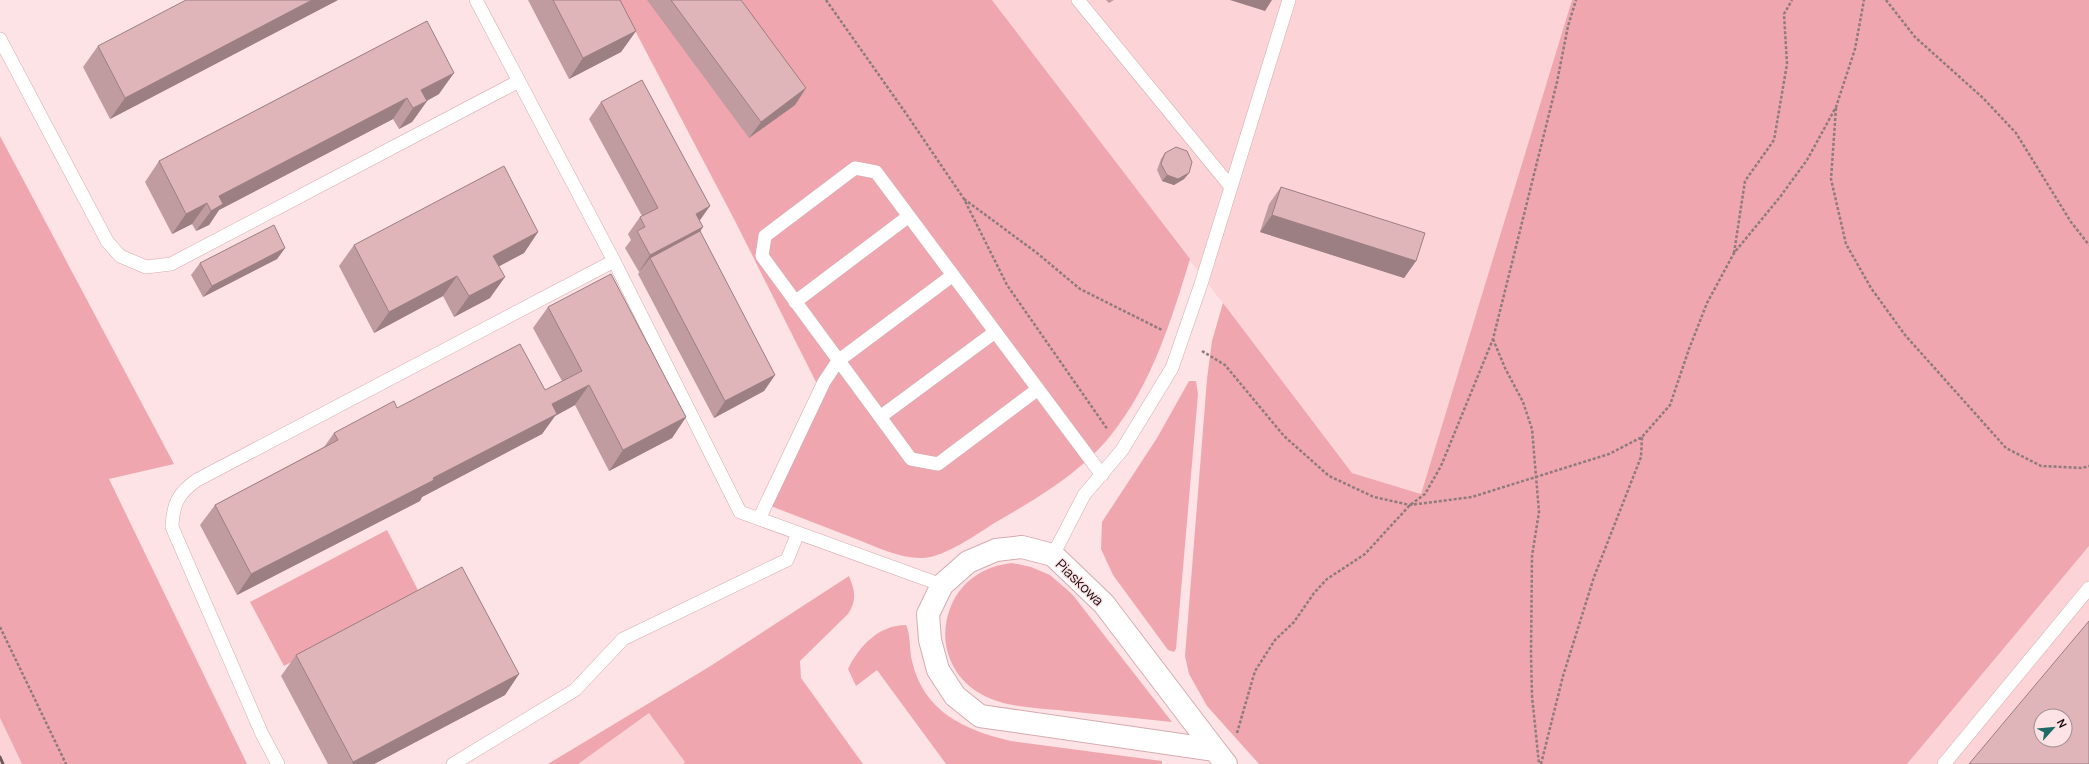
<svg xmlns="http://www.w3.org/2000/svg" width="2089" height="764" viewBox="0 0 2089 764" font-family="Manrope,sans-serif">
  <style>
    .built { fill: #fcd3d7; fill-rule: evenodd }
    .green { fill: #f0a6af }
    .lines { fill: none; stroke-linecap: round; stroke-linejoin: round }
    .service-casing { stroke: #d4abb0; stroke-width: 14 }
    .minor-casing { stroke: #d4abb0; stroke-width: 24 }
    .path { stroke: #8e7b7d; stroke-width: 2.5; stroke-dasharray: 3 2; stroke-linecap: butt }
    .service { stroke: #fff; stroke-width: 13 }
    .minor { stroke: #fff; stroke-width: 22 }
    .rail { stroke: #6b595b; stroke-width: 3 }
    .wall { fill: #c09ca0 }
    .shaded-wall { fill: #9c7f82 }
    .building { fill: #dfb5ba; stroke: #9c7f82; fill-rule: evenodd }
    .labels { text-anchor: middle; dominant-baseline: central; stroke-width: 3; stroke-linejoin: round; paint-order: stroke }
    .street-label { font-size: 14px; fill: #180b0c; stroke: #fde3e6 }
  </style>
  <rect width="100%" height="100%" fill="#fde3e6"/>
  <path class="built" d="M992,0H1572L1421,494L1352,473Z
    M2089,546V764H1907L2065,574ZM2041,716H2065V740H2041Z
    M709,667L780,764H548Z
    M0,718L22,764H0Z"/>
  <path class="green" d="M619,0H992L1190,259C1171,321 1152,384 1111,435C1082,472 1036,499 996,522C977,534 945,557 923,558C901,559 877,547 856,539C825,527 794,515 763,503L818,386L735,221Z
    M1572,0H2089V546L1907,764H1259L1207,706L1189,674L1185,656L1207,379L1212,341L1223,303L1352,473L1421,494Z
    M0,136L174,464L109,479L247,764H22L0,718Z
    M1189,381H1196L1198,394L1176,649L1174,652L1168,650L1113,575L1101,549L1102,522L1157,438Z
    M387,530L420,594L284,666L250,602Z
    M1012,563L1031,567L1050,575L1072,594L1172,722C1137,718 1102,715 1066,711C1039,708 1005,708 981,694C949,676 937,639 951,606C962,580 985,566 1012,563Z
    M849,576C855,591 857,600 848,614L800,661L801,678L863,764H683L685,762L649,713L578,764H548L709,667Z
    M906,625C911,635 909,650 912,661C924,712 964,730 1011,741L1162,761V764H946L877,670L856,686L848,669C859,646 879,625 906,625Z"/>
  <g class="lines">
    <g class="service-casing">
      <path id="service" d="M476,0L614,261L740,512L942,585
        M1078,0L1231,187
        M0,39L107,241L120,256L146,267L171,264L519,81
        M795,302L909,216
        M1038,389L938,464L911,459L762,256L765,236L855,168L876,172C951,273 1027,374 1102,475
        M880,417L995,332
        M759,519L824,382L838,361L953,275
        M1053,555L1084,495L1122,450L1172,368L1201,284L1289,0
        M278,764L262,734L172,527C173,504 178,493 197,480L614,261
        M453,764L575,690L623,639L787,560L798,533
        M1944,764L2089,588"/>
    </g>
    <g class="minor-casing">
      <path id="minor" d="M1215,750L980,716L955,696L938,670L930,640L928,614L942,585L968,562L996,550L1022,547L1053,555L1104,604L1215,750L1226,764"/>
    </g>
    <path class="path" d="M826,0L905,112L964,199L1007,285L1108,430
      M1886,0L1915,37L1983,98L2016,133L2071,222L2089,245
      M1836,108L1831,179L1846,244L1871,288L1905,335L2006,448L2041,466L2082,468L2089,466
      M964,199L1037,253L1080,289L1162,330
      M1734,253L1745,181L1774,140L1787,64L1784,14L1792,0
      M1493,339L1505,368L1523,402L1532,429L1539,512L1532,556L1531,654L1532,696L1539,764
      M1202,351L1225,365L1284,436L1329,476L1374,497L1410,505L1472,497L1609,454L1642,437L1670,405L1689,349L1707,303L1734,253L1780,197L1807,160L1836,107L1855,49L1864,0
      M0,627L66,764
      M1237,733L1255,671L1275,640L1294,622L1314,593L1327,579L1365,554L1410,505L1425,494L1441,466L1493,339L1557,82L1568,26L1576,0
      M1541,764L1563,676L1594,577L1641,457L1642,437"/>
    <use href="#service" class="service"/>
    <use href="#minor" class="minor"/>
    <path class="rail" d="M0,757L3,764"/>
  </g>
  <path class="wall" d="M338,0L110,119L83,67L98,46Z
    M528,0H620L636,31L621,52L569,79Z
    M647,0H741L806,88L795,105L749,138Z
    M1106,0H1114L1109,3Z
    M427,21L439,94L427,101L412,122L399,129L393,119L219,210L209,225L196,231L192,224L172,234L145,182L159,161Z
    M601,102L700,221L703,227L700,232L775,375L764,391L714,418L638,274L641,270L639,272L625,248L631,240L628,234L640,217L642,216L589,119Z
    M1165,153L1189,173L1184,179L1174,185L1162,181L1157,170L1161,159Z
    M1281,187L1416,261L1404,278L1260,232L1269,204Z
    M538,232L524,253L499,266L490,298L454,317L443,296L374,333L339,266L354,245Z
    M285,248L277,259L203,297L191,275L200,263Z
    M548,307L686,417L672,438L609,471L575,405L555,416L542,434L422,497L420,501L237,595L200,525L215,505L324,447L334,433L397,408L545,390L562,381L533,328Z
    M296,655L519,674L505,695L374,764H328L281,676Z"/>
  <path class="shaded-wall" d="M312,0H338L110,119L125,98Z
    M1230,0H1272L1265,11Z
    M636,31L621,52L569,79L583,58Z
    M454,73L439,94L413,108L421,90Z
    M806,88L795,105L749,138L761,122Z
    M407,98L393,119L219,210L209,225L196,231L211,211L219,196Z
    M427,101L412,122L399,129L413,108Z
    M1189,173L1184,179L1174,185L1162,181L1167,175Z
    M207,203L192,224L172,234L186,214Z
    M710,206L698,223L696,214Z
    M1272,215L1416,261L1404,278L1260,232Z
    M703,227L691,243L650,258L641,270L639,272L650,255Z
    M538,232L524,253L479,277L493,256Z
    M285,248L277,259L203,297L212,286Z
    M457,276L443,296L374,333L389,312Z
    M505,277L490,298L454,317L469,296Z
    M775,375L764,391L714,418L725,401Z
    M589,385L575,405L555,416L542,434L422,497L420,501L237,595L251,574L433,478L552,404Z
    M686,417L672,438L609,471L623,450Z
    M519,674L505,695L374,764H352L353,762Z"/>
  <path class="building" d="M186,0H312L125,98L98,46Z
    M553,0H620L636,31L583,58Z
    M671,0H741L806,88L761,122Z
    M427,21L454,73L421,90L427,101L413,108L407,98L219,196L223,204L211,211L207,203L186,214L159,161Z
    M642,80L710,206L696,214L703,227L650,255L637,231L645,227L640,217L658,208L601,102Z
    M1176,147L1187,151L1192,162L1189,173L1178,179L1167,175L1161,164L1165,153Z
    M504,166L538,232L493,256L505,277L469,296L457,276L389,312L354,245Z
    M1281,187L1425,233L1416,261L1272,215Z
    M274,225L285,248L212,286L200,263Z
    M700,231L775,375L725,401L650,258Z
    M611,274L686,417L623,450L589,385L552,404L557,414L433,478L434,480L251,574L215,505L338,440L334,433L394,401L397,408L520,344L545,390L582,371L548,307Z
    M462,567L519,674L353,762L296,655Z
    M2089,621V764H1969ZM2041,716H2065V740H2041Z"/>
  <g class="labels">
    <g class="street-label">
      <text transform="translate(1080 582) rotate(44)">Piaskowa</text>
    </g>
  </g>
  <g transform="translate(2053 728) rotate(63)"><circle r="19" fill="#fde3e6" stroke="#a18d8f"/>
  <path d="M0-3L7 15L0 10L-7 15Z" fill="#1f6b67"/>
  <text y="-6" font-size="11" font-weight="bold" text-anchor="middle" fill="#180b0c">N</text>
  </g>
</svg>
